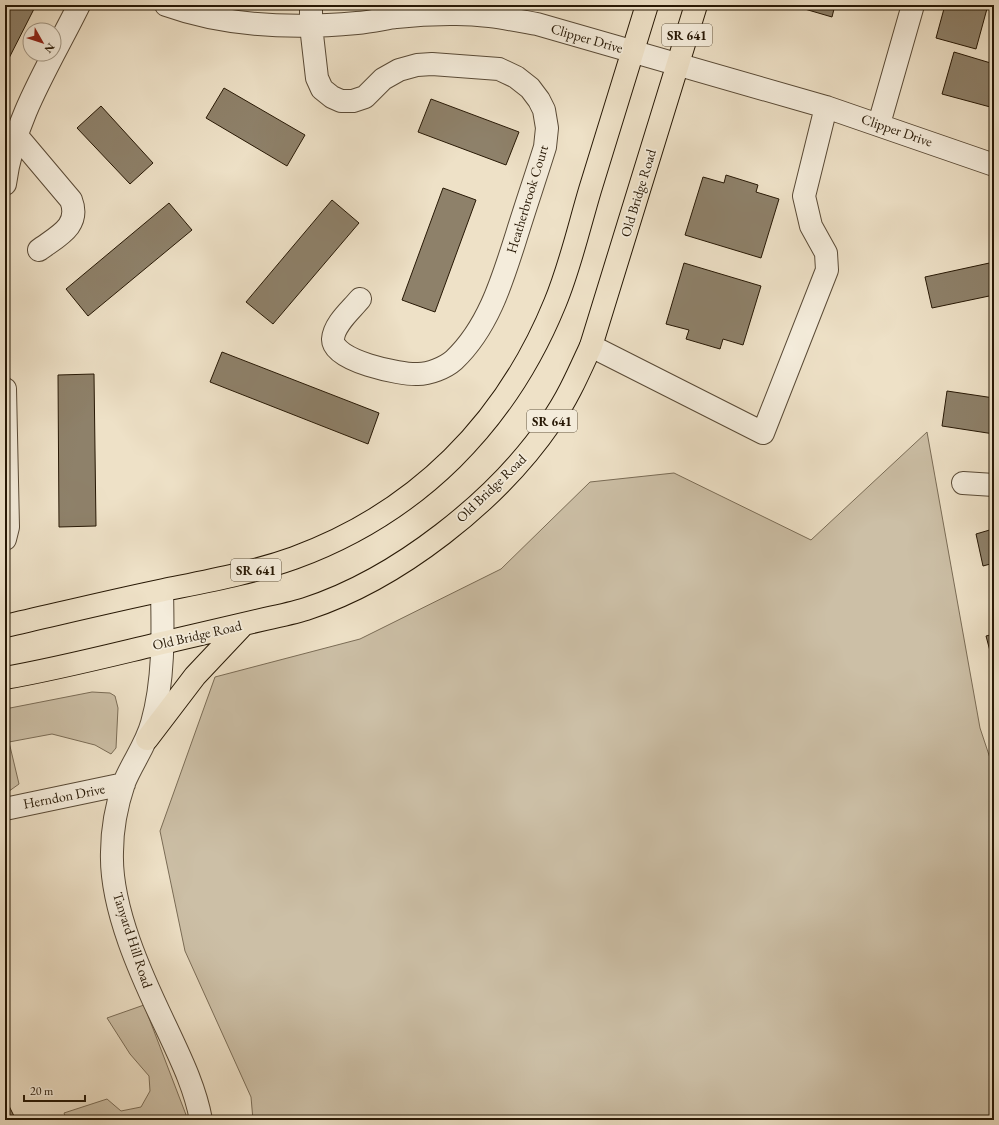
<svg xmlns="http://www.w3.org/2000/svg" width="999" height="1125" viewBox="0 0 999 1125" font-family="'EB Garamond',serif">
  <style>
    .green { fill: #ccbfa6; stroke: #7a6c56 }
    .building { fill: #8e816a; stroke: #271805 }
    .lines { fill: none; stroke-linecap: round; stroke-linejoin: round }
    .minor-casing { stroke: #594a36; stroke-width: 24 }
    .major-casing { stroke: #271805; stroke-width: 24 }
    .minor { stroke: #f4ecdb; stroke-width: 22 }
    .major { stroke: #eee1c7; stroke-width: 22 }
    .labels { text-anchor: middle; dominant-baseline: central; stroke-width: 3.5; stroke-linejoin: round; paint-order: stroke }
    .shield { fill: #f4ecdb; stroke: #645845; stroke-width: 1 }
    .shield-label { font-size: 13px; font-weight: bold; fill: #271805 }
    .street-label { font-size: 14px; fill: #271805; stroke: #f4ecdb }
  </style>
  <rect width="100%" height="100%" fill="#eee1c7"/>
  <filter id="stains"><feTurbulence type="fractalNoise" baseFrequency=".005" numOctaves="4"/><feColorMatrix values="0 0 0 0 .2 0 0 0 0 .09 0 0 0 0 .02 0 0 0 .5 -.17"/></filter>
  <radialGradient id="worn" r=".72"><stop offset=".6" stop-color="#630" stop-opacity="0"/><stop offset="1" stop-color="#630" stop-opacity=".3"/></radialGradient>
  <path class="green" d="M927,432L980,728L994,770V1120H253L251,1097L185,951L160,831L215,677L360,639L501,569L590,482L674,473L811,540Z
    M92,692L110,693L115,696L118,708L116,748L111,754L95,745L52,734L9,742L19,784L5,794V709Z
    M144,1005L188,1120H67L64,1113L107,1099L121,1111L141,1107L150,1091L149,1076L130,1054L107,1018Z"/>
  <path class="building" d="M5,5H36L5,66Z
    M791,5H835L832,17Z
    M945,5H988L976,49L936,38Z
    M954,52L994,64V108L942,94Z
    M224,88L305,135L287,166L206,118Z
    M431,99L519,132L506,165L418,132Z
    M101,106L153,163L130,184L77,128Z
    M726,175L758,185L756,192L779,199L761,258L685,235L703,177L724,183Z
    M443,188L476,200L435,312L402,300Z
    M332,200L359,223L273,324L246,302Z
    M169,203L192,230L88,316L66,289Z
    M994,262V295L932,308L925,277Z
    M684,263L761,286L743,345L723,339L720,349L686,339L689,330L666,324Z
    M222,352L379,413L368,444L210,382Z
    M94,374L96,526L59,527L58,375Z
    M947,391L994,398V434L942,426Z
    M993,529L994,563L983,566L976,534Z
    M994,634V666L986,636Z
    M5,1098L16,1120H5Z"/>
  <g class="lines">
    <g class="minor-casing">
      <path id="minor" d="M166,5C227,27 293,29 357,23C370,22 383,19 396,17C414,15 432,14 450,14C480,13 509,19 537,24L826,107L994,165
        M311,5V26L317,78L322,89L332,97L341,101H353L365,97L383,79L399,70L417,65L432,64L499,69L516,77L530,88L539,100L544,110L547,128L545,147C536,176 526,205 517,234C503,278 489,327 454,360C445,368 429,374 418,374C401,375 332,361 333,339C334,324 351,310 360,299
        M879,124L913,5
        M17,136L71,200C81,226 58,236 39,250
        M5,184C13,120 51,62 79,5
        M591,346L763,433L827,270L826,253L811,226L804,196L826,107
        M5,389L8,527L5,539
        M963,483L994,485
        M162,591C163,634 164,681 152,723C146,745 132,763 124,783C117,804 112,830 112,852C110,908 142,977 166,1027C180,1057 195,1087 201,1120
        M5,809L124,784"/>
    </g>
    <g class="major-casing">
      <path id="major" d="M5,626C58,614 111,601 164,590C208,581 252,573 294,558C417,513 506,423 555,303C570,267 579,227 590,190C609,128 628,67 647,5
        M5,678C62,668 119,653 175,640C205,633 235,626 265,619C279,616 293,613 306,609C398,579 497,501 551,422C568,398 579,372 591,346L696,5
        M147,739L195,676L244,624"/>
    </g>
    <use href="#minor" class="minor"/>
    <use href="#major" class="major"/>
  </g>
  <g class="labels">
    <g class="shield">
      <rect x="662" y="24" width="50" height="22" rx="3"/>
      <rect x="527" y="410" width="50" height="22" rx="3"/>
      <rect x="231" y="559" width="50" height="22" rx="3"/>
    </g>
    <g class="shield-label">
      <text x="687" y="35">SR 641</text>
      <text x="552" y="421">SR 641</text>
      <text x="256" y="570">SR 641</text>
    </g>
    <g class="street-label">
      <text transform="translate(587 38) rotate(16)">Clipper Drive</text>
      <text transform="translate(897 130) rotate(19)">Clipper Drive</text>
      <text transform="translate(638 193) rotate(-73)">Old Bridge Road</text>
      <text transform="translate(527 199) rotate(-73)">Heatherbrook Court</text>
      <text transform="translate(491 488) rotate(-44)">Old Bridge Road</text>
      <text transform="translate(197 635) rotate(-13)">Old Bridge Road</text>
      <text transform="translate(64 796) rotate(-11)">Herndon Drive</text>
      <text transform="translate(133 940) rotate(72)">Tanyard Hill Road</text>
    </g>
  </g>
  <rect width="999" height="1125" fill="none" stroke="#eee1c7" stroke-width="20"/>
  <rect x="6" y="6" width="987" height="1113" fill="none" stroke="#271805" stroke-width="2"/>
  <rect x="10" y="10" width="979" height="1105" fill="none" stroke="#271805"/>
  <g transform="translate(42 42) rotate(129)"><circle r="19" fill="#f4ecdb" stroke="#a29785"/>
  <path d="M0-3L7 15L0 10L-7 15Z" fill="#8f2418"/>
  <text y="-6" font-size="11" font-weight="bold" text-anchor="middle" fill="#271805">N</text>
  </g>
  <path d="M24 1095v6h61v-6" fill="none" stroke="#271805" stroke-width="2"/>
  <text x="30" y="1095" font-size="12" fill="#271805" stroke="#f4ecdb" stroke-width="3" paint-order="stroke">20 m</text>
  <rect width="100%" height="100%" filter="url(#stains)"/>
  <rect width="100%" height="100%" fill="url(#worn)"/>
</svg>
